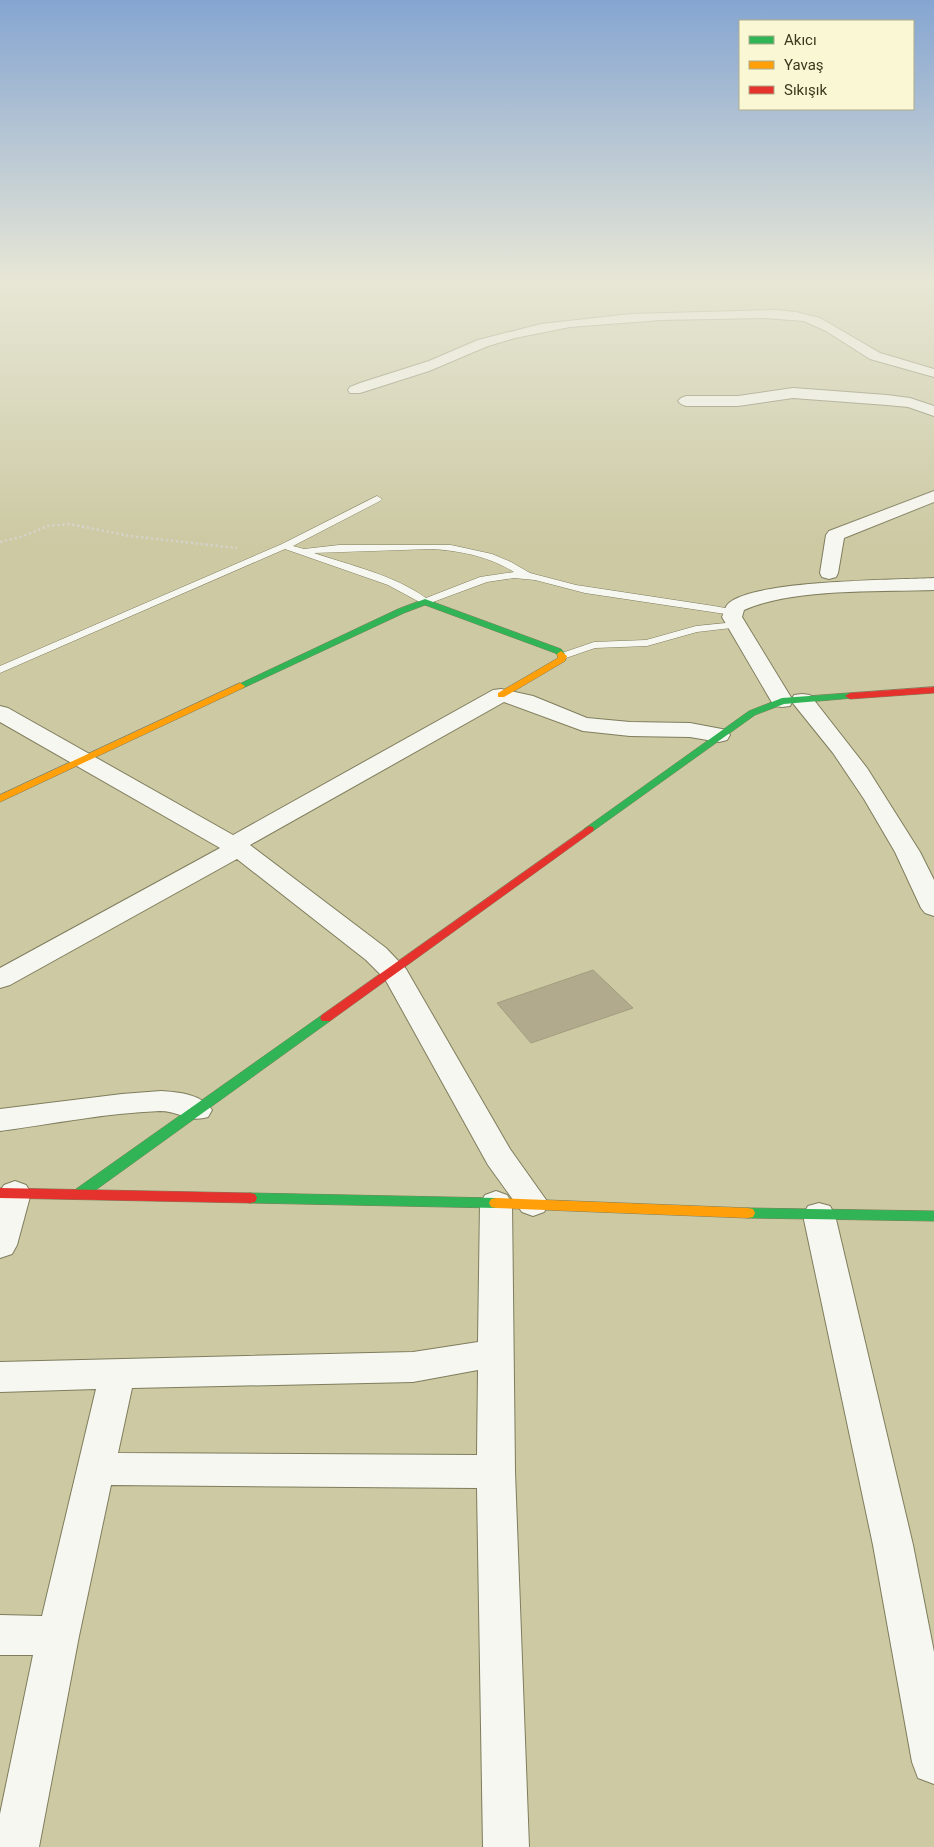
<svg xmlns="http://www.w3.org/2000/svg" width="934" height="1847" viewBox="0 0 934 1847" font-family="Roboto,sans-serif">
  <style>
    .building { fill: #b1aa8d; stroke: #a49c7f }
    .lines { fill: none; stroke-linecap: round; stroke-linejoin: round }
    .lane-casing { stroke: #7f7d5d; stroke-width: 1 }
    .street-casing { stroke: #7f7d5d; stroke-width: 2 }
    .fast-casing { stroke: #7f7d5d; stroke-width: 1 }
    .slow-casing { stroke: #7f7d5d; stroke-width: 1 }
    .jam-casing { stroke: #7f7d5d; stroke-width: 1 }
    .path { stroke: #d4d2c6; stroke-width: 2.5; stroke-dasharray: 2.5 2.5; stroke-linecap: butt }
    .lane { fill: #f7f7f1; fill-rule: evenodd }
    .street { fill: #f7f7f1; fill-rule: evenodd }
    .fast { fill: #30b455; fill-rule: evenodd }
    .slow { fill: #ff9f0a; fill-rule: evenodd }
    .jam { fill: #e5322d; fill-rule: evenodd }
  </style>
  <rect width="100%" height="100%" fill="#ccc9a3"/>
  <path class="building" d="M593,970L633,1008L531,1043L497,1003Z"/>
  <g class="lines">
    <g class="lane-casing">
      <path id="lane" d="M377,496L382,499L380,501L293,546L304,549L339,545H451L492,554L511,562L530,573L576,585L714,606L736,610L737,612L732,615L585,593L535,580L514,578L487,582L425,605L388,585L285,549L0,673V666L282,544ZM432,549C461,551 488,556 514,572L480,577L426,598C394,575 352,566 314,553Z
        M736,622L740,623L741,625L740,627L697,632L647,646L595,648L563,659L558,656L559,654L594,642L646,640L696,626Z"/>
    </g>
    <g class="street-casing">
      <path id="street" d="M775,310L796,312L820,318L880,353L934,369V377L870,359L826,331L804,321L764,318L661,320L570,327L515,338L488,346L429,371L360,393H350L348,390L350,387L360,383L429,361L478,340L541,324L631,314Z
        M793,388L887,395L910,398L934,406V416L908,407L887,405L793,398L738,406H686L681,404L678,401L681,398L686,396H738Z
        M934,491V502L844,538L838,573L836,577L829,579L822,577L820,573L826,535L829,531Z
        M934,578V590C879,592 793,588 744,610L742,617L792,699L794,695L802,694L810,695L867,768L920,852L934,880V916L925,913L921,908L895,852L864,799L833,753L792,702L790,706L782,707L774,706L722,617C724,613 725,606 729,603C755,580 895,580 934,578Z
        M501,689L533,696L587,718L630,722L690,723L727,730L730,735L727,740L719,742L690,737L630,736L583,731L504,702L250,845L386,948L406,969L510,1149L549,1204L544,1212L533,1216L522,1212L488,1165L385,979L366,960L237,859L10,985L0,988V968L220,848L0,722V706L8,708L233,835L493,690Z
        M161,1091C178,1092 202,1094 212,1110L208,1117C187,1123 180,1111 160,1111C106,1113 53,1124 0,1131V1109L122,1094Z
        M15,1181L26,1185L31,1193L17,1245L12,1254L0,1258V1191L4,1185Z
        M496,1191L507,1195L512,1203L515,1472L529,1847H483L477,1488L111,1485L79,1636L39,1847H0V1814L33,1655H0V1615L42,1616L96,1389L0,1392V1362L413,1352L478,1342L480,1203L485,1195ZM478,1370L477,1455L118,1453L132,1388L413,1382Z
        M819,1203L830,1206L835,1215L913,1545L934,1652V1784L918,1778L912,1762L873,1545L803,1215L808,1206Z"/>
    </g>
    <g class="fast-casing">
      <path id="fast" d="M425,599L561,649L565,654L561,657L555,653L425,605L404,613L243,688H237L235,686L398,609Z
        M850,693L853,694V698L784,704L755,715L593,831H585L584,829L749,711L782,698Z
        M326,1014L330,1015L332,1018L330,1021L86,1197L81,1198L76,1197L74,1193L76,1189L322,1015Z
        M250,1193L496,1198L501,1199L503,1203L501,1207L496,1208L250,1203L245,1202L243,1198L245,1194Z
        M748,1208L934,1211V1221L748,1218L743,1217L741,1213L743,1209Z"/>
    </g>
    <g class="slow-casing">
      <path id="slow" d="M561,651L567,656L565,661L504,697H498V693L558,658L557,654Z
        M240,683L245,686L243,688L0,802V795Z
        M496,1198L748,1208L753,1209L755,1213L753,1217L748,1218L496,1208L491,1207L489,1203L491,1199Z"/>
    </g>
    <g class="jam-casing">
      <path id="jam" d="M934,687V693L850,699L845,696L850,693Z
        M589,826L593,827L594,829L593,831L330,1021H322L320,1018L322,1015Z
        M0,1188L250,1193L255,1194L257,1198L255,1202L250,1203L0,1198Z"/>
    </g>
    <path class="path" d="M0,542L21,537L48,526L69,524L130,536L237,548"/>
    <use href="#lane" class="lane"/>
    <use href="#street" class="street"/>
    <use href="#fast" class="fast"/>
    <use href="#slow" class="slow"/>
    <use href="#jam" class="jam"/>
  </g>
  <linearGradient id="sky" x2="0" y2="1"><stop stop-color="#85a5d1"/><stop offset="0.52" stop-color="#e8e7d6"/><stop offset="1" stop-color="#e8e7d6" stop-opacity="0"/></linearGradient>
  <rect width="934" height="541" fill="url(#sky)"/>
  <rect x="739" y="20" width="175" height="90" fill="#f9f7d4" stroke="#adab8a"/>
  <rect x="749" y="36" width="25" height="8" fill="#30b455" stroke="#adab8a"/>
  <text x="784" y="45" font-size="15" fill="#3b391c">Akıcı</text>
  <rect x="749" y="61" width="25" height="8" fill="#ff9f0a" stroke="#adab8a"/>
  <text x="784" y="70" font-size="15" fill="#3b391c">Yavaş</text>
  <rect x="749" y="86" width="25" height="8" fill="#e5322d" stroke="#adab8a"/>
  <text x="784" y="95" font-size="15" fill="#3b391c">Sıkışık</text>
</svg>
